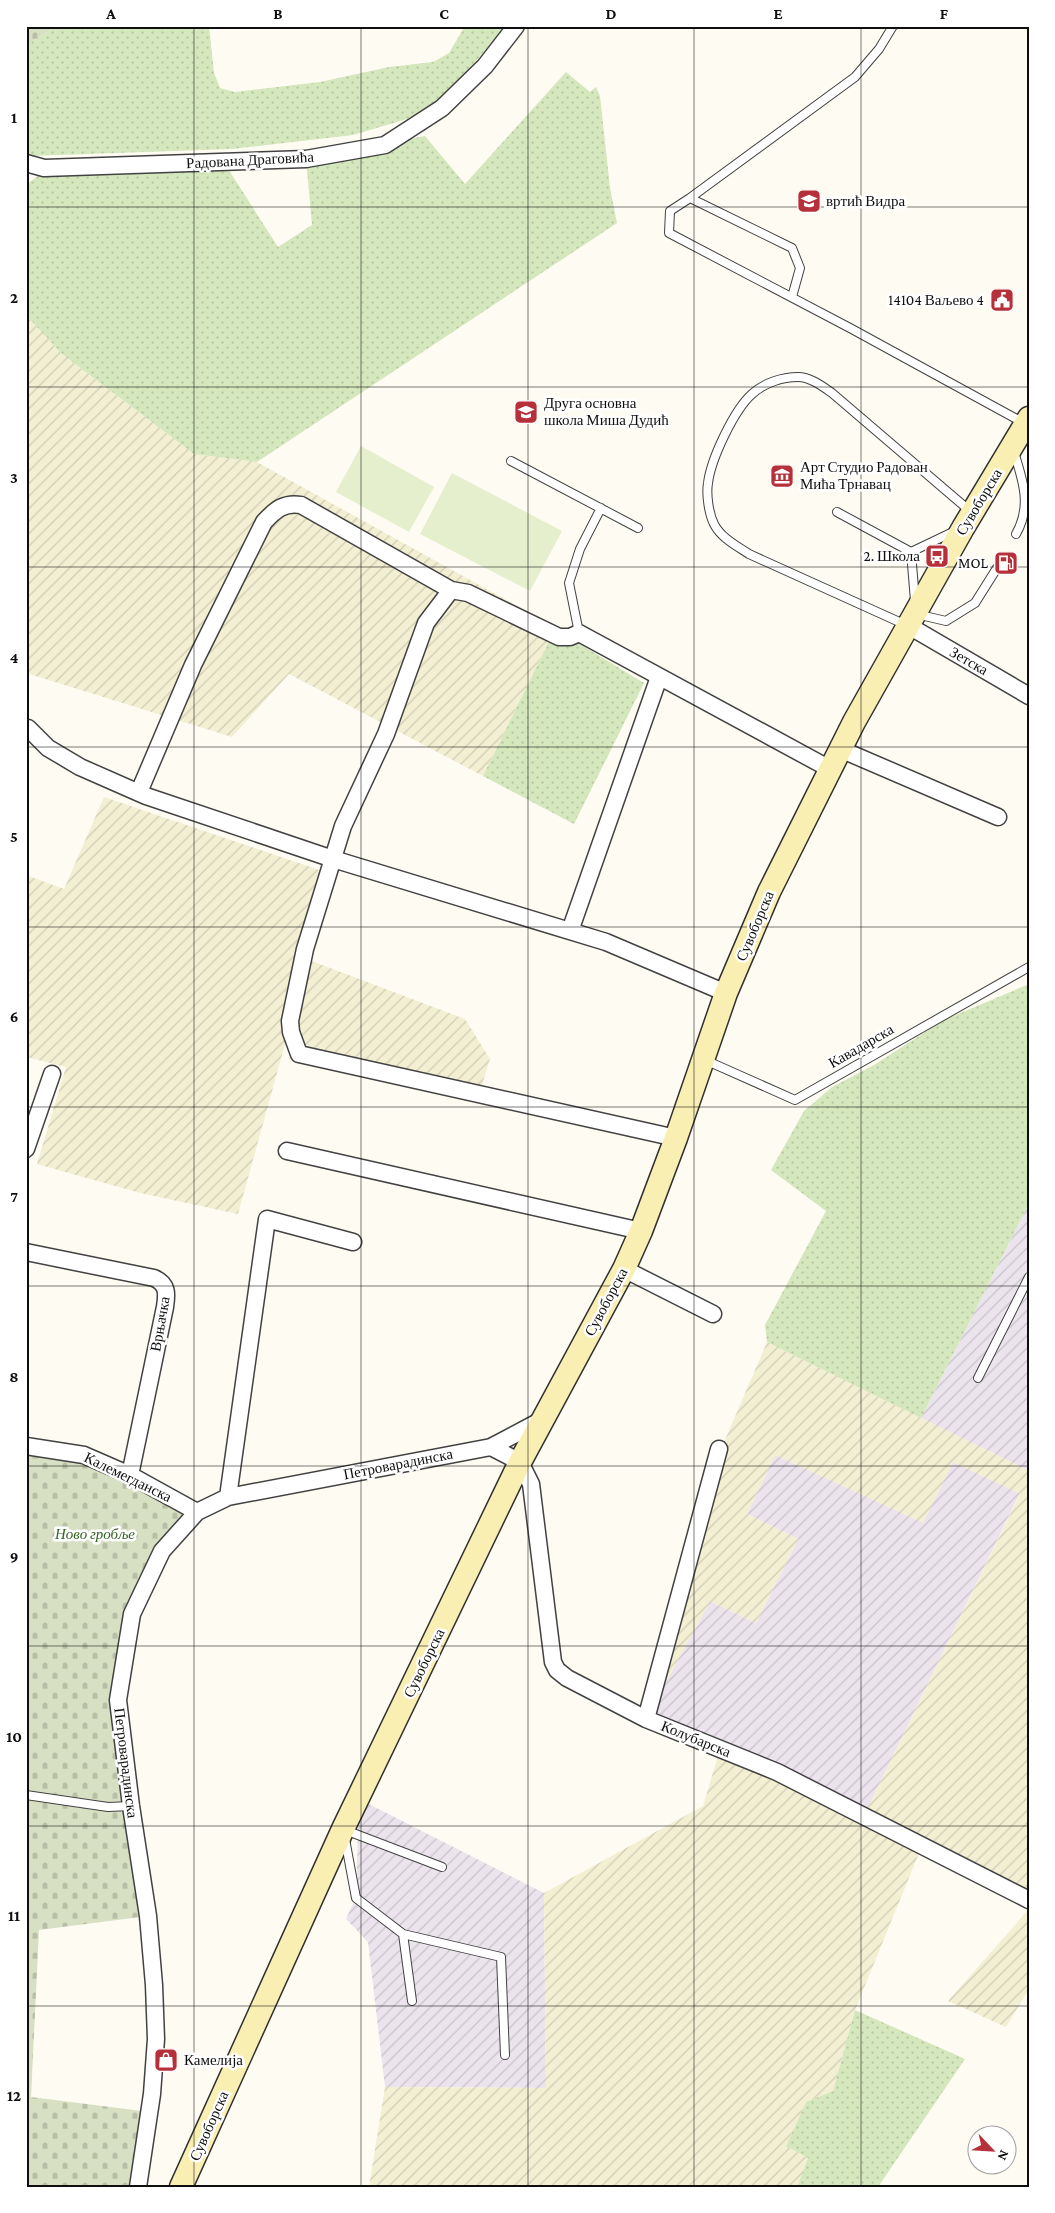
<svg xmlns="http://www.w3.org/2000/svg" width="1055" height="2213" viewBox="0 0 1055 2213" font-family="'Crimson Pro',serif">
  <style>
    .industrial { fill: url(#industrial-furrows) }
    .farmland { fill: url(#farmland-furrows) }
    .grass { fill: url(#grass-dots) }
    .cemetery { fill: url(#cemetery-stones) }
    .pitch { fill: #e5efce }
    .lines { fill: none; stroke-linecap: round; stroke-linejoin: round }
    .lane-casing { stroke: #424242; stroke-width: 10 }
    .street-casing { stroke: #424242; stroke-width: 19 }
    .secondary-casing { stroke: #313131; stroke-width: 25 }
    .lane { stroke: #fff; stroke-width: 8 }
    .street { stroke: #fff; stroke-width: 16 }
    .secondary { stroke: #faefb2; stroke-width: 22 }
    .grid { fill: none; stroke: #0f0f0f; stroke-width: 1; stroke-opacity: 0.55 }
    .labels { text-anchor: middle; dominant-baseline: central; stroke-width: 5; stroke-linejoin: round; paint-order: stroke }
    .street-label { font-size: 15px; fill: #0f0f0f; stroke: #fff }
    .poi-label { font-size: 15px; fill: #0f0f0f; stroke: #fff; text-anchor: start }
    .park-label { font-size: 15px; font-style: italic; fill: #336323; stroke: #fff }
    .neatline { fill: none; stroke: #0f0f0f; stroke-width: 2 }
    .grid-label { font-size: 16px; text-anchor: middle; font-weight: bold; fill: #0f0f0f }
  </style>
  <defs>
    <pattern id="industrial-furrows" width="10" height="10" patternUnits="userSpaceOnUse" patternTransform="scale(1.25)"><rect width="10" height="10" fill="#ece4ed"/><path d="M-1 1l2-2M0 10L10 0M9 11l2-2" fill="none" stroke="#c9c2ca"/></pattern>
    <pattern id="farmland-furrows" width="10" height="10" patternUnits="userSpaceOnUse" patternTransform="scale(1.25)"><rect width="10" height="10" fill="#f3efd3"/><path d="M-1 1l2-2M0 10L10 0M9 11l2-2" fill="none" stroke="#cfccb4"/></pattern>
    <pattern id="grass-dots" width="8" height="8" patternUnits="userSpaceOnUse" patternTransform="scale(1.25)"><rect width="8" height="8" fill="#d4e7bd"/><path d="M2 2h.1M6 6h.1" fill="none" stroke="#b5c5a1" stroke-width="1.8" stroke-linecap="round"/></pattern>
    <pattern id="cemetery-stones" width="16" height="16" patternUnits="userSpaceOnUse" patternTransform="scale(1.25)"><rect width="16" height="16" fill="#d8e0c3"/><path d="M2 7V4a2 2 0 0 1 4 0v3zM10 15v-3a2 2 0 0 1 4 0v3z" fill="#b8bfa6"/></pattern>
  </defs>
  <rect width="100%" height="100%" fill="#fefbf2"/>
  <path class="industrial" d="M1029,1203V1471L921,1418Z
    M775,1455L923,1522L953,1462L1020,1493L864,1816L646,1719L710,1601L756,1623L798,1539L747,1514Z
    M359,1799L544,1893L546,2088L385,2087L368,1942L346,1919L356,1897Z"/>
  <path class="farmland" d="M26,315L62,354L194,454L257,462L546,622L555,629L483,776L289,674L232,737L26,673Z
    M104,797L334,875L309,960L465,1019L490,1059L481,1088L285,1044L238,1214L140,1193L37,1164L66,1067L26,1057V875L64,889Z
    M767,1342L1029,1471V1900L922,1846L855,2010L833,2091L806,2102L786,2146L808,2158L797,2187H369L385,2087L546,2088L544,1893L703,1806L720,1749L864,1816L1020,1494L953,1462L923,1523L775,1455L747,1514L798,1539L756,1623L710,1601L646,1719L722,1447Z
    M1029,1909V1989L1006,2027L948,2001Z"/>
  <path class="grass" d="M57,26H209L214,73L220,88L235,92L320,82L389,67L433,62L449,53L465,26H505L447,96L407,119L353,135L232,149L29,156L26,155V45Z
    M566,72L590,92L596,87L600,96L610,188L617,223L257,462L194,454L62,354L26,315V185L44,171L225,164L278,247L312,225L306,159L425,136L465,184Z
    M555,629L644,683L574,824L483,776Z
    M1029,984V1203L921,1418L767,1342L765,1325L826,1211L771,1170L804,1111L832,1087L874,1065L944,1020Z
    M855,2010L965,2059L878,2187H797L808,2158L786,2146L806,2102L833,2091Z"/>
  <path class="cemetery" d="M26,26H57L26,45Z
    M26,1446L68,1451L197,1512L162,1551L132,1614L118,1700L148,1916L39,1930L31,2097L150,2112L138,2187H26Z"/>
  <path class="pitch" d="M361,446L434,487L409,532L336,492Z
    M452,473L562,531L530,591L420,534Z"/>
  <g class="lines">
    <g class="lane-casing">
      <path id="lane" d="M690,198L855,77L879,49L893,26
        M792,297L800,268L792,248L690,198L670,211L669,233L850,328L1024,423
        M1014,452C1023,481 1032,506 1016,534
        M511,461L638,528
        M837,512L911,552L955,531
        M911,552L915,601
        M916,614L946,621L975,603L997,568
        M906,625L749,554C737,546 721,538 714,524C709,514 706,495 708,483C711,459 734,410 752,394C764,383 782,377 798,377C810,377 822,386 832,393L970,511
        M579,633L569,583L580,549L601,508
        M705,1060L795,1100L1029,967
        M978,1378L1029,1277
        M26,1795L108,1807L131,1806
        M345,1830L442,1867
        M345,1839L356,1898L403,1934L501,1957L505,2055
        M403,1934L412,2001"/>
    </g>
    <g class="street-casing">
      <path id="street" d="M26,163L44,168L306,159L385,145L442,108L485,66L516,26
        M909,626L1029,696
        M28,728L48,748L80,767L146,796L333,859L606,942L726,993
        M840,749L998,817
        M139,792L193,665L264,522C275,510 284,502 301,505L451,590
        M570,931L659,677
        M676,1138L299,1054L291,1032L290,1021L305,949L343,826L386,734L426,623L451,590L468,593L559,637H570L579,633L830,769
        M26,1149L52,1074
        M287,1151L641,1231
        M26,1252L154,1278C168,1284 167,1294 165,1307L130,1475
        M624,1269L713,1314
        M26,1446L84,1455L130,1475L197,1512
        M491,1447L542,1420
        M228,1497L267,1219L353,1242
        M646,1719L719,1449
        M138,2187L152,2094L156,2039L154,1985L148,1916L131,1806L118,1700L132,1614L162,1551L197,1512L228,1497L491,1447L520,1462L531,1484L553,1662L557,1670L567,1678L646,1719L777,1772L1029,1900"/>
    </g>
    <g class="secondary-casing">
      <path id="secondary" d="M181,2187L343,1829L520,1462L624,1269L641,1231L676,1138L726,993L769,892L854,722L963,528L1029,418"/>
    </g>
    <use href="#lane" class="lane"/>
    <use href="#street" class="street"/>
    <use href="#secondary" class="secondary"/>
  </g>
  <path class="grid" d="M194,26V2187M361,26V2187M528,26V2187M694,26V2187M861,26V2187M26,207H1029M26,387H1029M26,567H1029M26,747H1029M26,927H1029M26,1107H1029M26,1286H1029M26,1466H1029M26,1646H1029M26,1826H1029M26,2006H1029"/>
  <defs>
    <g id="school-square" transform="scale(1.25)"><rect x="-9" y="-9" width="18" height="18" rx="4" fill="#b6303b" stroke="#fff"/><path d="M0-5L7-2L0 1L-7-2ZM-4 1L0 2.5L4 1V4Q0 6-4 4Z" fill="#fff"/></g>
    <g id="civic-square" transform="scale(1.25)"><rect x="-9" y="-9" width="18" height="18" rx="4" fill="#b6303b" stroke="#fff"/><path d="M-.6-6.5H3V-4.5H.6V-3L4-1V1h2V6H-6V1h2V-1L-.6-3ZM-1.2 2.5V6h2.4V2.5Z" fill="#fff"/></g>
    <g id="museum-square" transform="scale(1.25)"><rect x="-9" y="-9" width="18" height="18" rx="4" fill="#b6303b" stroke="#fff"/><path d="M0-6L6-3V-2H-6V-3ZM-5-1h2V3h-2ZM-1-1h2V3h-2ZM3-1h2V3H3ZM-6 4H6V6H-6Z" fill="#fff"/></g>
    <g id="bus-square" transform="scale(1.25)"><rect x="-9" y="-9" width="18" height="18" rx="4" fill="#b6303b" stroke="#fff"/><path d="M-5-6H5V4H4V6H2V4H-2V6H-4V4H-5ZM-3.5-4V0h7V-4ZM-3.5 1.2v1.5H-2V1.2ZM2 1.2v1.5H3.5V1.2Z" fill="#fff"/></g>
    <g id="fuel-square" transform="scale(1.25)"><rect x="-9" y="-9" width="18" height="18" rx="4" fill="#b6303b" stroke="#fff"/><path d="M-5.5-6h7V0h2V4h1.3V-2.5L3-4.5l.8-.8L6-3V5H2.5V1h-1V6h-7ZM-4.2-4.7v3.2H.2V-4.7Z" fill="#fff"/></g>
    <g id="shop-square" transform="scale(1.25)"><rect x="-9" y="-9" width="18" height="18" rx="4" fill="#b6303b" stroke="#fff"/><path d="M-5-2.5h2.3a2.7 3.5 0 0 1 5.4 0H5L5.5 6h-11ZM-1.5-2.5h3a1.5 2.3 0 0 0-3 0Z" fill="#fff"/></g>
  </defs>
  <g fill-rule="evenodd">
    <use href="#school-square" x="809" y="201"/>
    <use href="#civic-square" x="1002" y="300"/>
    <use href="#school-square" x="526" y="412"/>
    <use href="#museum-square" x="782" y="476"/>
    <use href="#bus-square" x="937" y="556"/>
    <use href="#fuel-square" x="1006" y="563"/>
    <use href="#shop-square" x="166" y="2060"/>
  </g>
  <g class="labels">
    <g class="street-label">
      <text transform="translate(250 160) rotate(-3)">Радована Драговића</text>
      <text transform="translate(979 502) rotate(-59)">Сувоборска</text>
      <text transform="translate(969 661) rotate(30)">Зетска</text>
      <text transform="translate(755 926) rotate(-67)">Сувоборска</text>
      <text transform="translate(861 1046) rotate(-30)">Кавадарска</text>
      <text transform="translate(606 1302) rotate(-62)">Сувоборска</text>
      <text transform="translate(160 1324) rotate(-80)">Врњачка</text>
      <text transform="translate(398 1464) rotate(-11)">Петроварадинска</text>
      <text transform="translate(128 1477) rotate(26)">Калемегданска</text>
      <text transform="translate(424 1663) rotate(-64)">Сувоборска</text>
      <text transform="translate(696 1739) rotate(22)">Колубарска</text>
      <text transform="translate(126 1763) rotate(83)">Петроварадинска</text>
      <text transform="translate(209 2126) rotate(-66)">Сувоборска</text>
    </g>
    <g class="poi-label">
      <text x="826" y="201">вртић Видра</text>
      <text x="984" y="300" text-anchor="end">14104 Ваљево 4</text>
      <text x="544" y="403">Друга основна<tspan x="544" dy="17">школа Миша Дудић</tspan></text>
      <text x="800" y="467">Арт Студио Радован<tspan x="800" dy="17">Мића Трнавац</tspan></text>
      <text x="920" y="556" text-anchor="end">2. Школа</text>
      <text x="988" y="563" text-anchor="end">MOL</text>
      <text x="184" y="2060">Камелија</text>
    </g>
    <g class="park-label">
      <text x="95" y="1534">Ново гробље</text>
    </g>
  </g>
  <rect width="1055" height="2213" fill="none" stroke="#ffffff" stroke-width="55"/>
  <g transform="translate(992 2150) rotate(115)"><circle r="24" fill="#ffffff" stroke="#9f9f9f"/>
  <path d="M0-4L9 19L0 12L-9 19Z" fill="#b6303b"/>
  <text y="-8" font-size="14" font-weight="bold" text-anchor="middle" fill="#0f0f0f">N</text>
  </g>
  <rect x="28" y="28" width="1000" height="2158" class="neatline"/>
  <g class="grid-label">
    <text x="111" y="19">A</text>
    <text x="278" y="19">B</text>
    <text x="444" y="19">C</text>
    <text x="611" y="19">D</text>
    <text x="778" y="19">E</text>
    <text x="944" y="19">F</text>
    <text x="14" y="123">1</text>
    <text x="14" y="303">2</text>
    <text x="14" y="483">3</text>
    <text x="14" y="663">4</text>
    <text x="14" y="842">5</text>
    <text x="14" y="1022">6</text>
    <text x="14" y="1202">7</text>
    <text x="14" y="1382">8</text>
    <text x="14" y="1562">9</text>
    <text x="14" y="1742">10</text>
    <text x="14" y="1921">11</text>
    <text x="14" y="2101">12</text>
  </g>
</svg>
